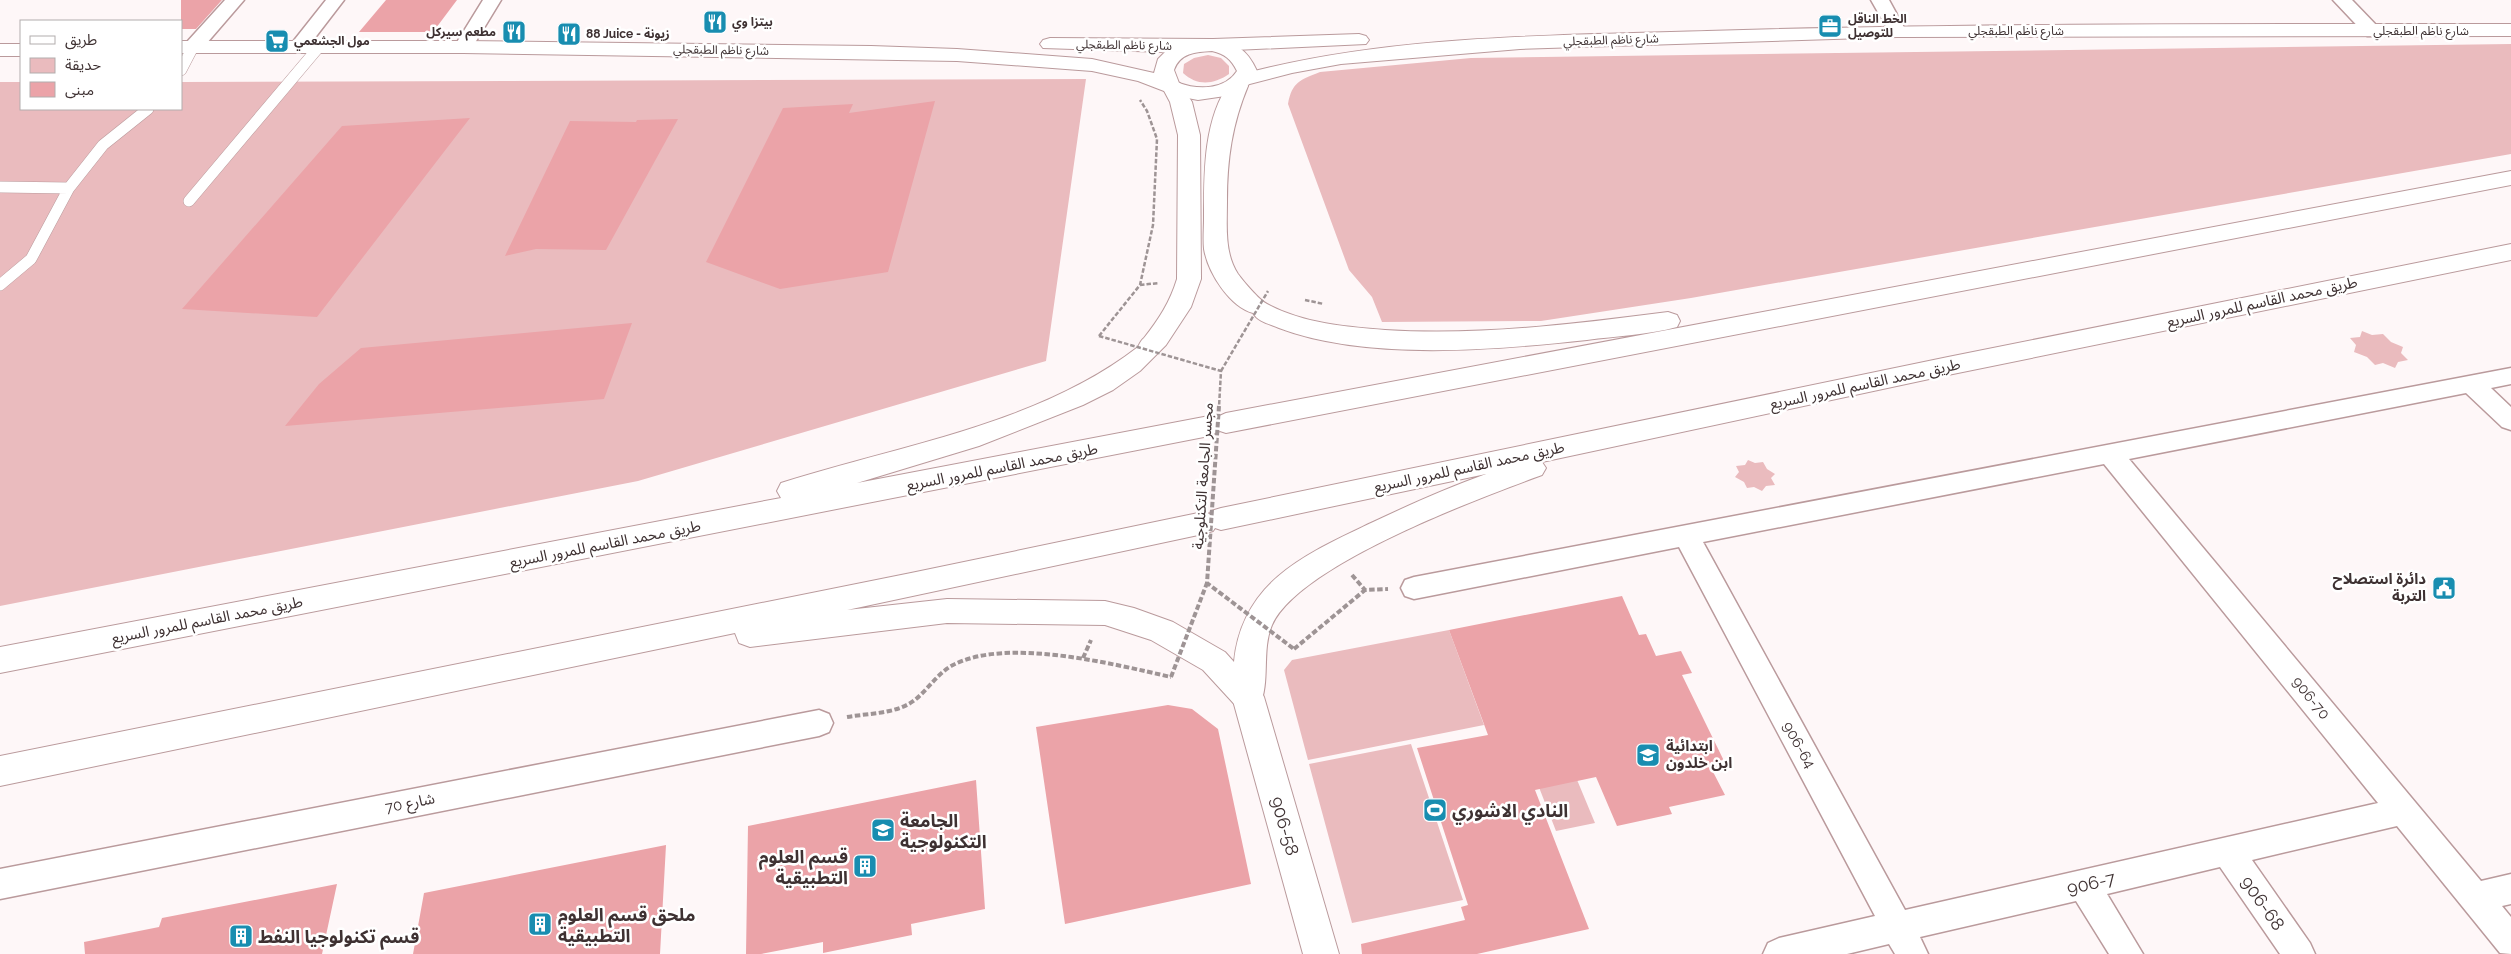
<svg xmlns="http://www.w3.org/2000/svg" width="2511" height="954" viewBox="0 0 2511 954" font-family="Raleway,'Noto Sans Arabic',sans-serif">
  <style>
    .green { fill: #eabbbe }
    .building { fill: #eba3a8 }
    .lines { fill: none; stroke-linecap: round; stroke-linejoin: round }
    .service-casing { stroke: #ba9a9c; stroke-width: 12 }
    .minor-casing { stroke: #ba9a9c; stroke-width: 3 }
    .tertiary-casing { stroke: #ba9a9c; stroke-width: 2 }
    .secondary-casing { stroke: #ba9a9c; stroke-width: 2 }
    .motorway-casing { stroke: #ba9a9c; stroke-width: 2 }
    .path-far1 { stroke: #9e9495; stroke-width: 2.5; stroke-dasharray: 4.5 2; stroke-linecap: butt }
    .path { stroke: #9e9495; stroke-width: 4; stroke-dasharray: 5.5 2.5; stroke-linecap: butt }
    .service { stroke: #fff; stroke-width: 11 }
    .minor { fill: #fff; fill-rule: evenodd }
    .tertiary { fill: #fff; fill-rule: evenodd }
    .secondary { fill: #fff; fill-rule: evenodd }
    .motorway { fill: #fff; fill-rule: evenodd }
    .path-bridge-far1 { stroke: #9e9495; stroke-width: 2.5; stroke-dasharray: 4.5 2; stroke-linecap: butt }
    .path-bridge { stroke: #9e9495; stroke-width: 4; stroke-dasharray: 5.5 2.5; stroke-linecap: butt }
    .labels { text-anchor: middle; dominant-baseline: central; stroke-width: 5; stroke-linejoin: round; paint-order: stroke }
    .far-poi-label { font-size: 12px; font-weight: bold; fill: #3e3132; stroke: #fff; text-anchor: start }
    .far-street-label { font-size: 12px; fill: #3e3132; stroke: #fff }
    .street-label { font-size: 15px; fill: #3e3132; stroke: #fff }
    .poi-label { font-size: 15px; font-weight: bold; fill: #3e3132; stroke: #fff; text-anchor: end }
    .near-poi-label { font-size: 18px; font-weight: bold; fill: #3e3132; stroke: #fff; text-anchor: start }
    .near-street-label { font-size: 18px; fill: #3e3132; stroke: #fff }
  </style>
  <rect width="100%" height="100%" fill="#fef7f8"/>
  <path class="green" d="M2511,44V154L1691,298L1541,321L1382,322L1372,297L1349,270L1288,104C1292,82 1300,80 1320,72L1471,58Z
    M1208,55L1221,58L1229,66V74C1213,85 1197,86 1183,73L1184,64L1194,58Z
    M1086,79L1046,361L638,481L0,606V82H21V109H181V82Z
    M2362,331L2372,335L2383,334L2391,342L2403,347L2401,353L2408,360L2398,362L2395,368L2383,363L2375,365L2367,357L2354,352L2356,345L2350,338L2360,337Z
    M1748,460L1755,463L1763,462L1767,469L1775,474L1771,478L1775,485L1766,486L1762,491L1754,487L1747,488L1744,482L1735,477L1739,472L1736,466L1745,465Z
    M1449,630L1484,725L1308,760L1284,670L1292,660Z
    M1528,662L1595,823L1556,831L1493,669Z
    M1411,744L1463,900L1352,923L1309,764Z"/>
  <path class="building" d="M181,0H222L196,29H181Z
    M386,0H457L433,32H359Z
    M935,101L888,272L780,289L706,262L783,108L853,104L849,113Z
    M470,118L317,317L182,309L342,126Z
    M678,119L606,250L536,249L505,256L570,121L636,122L637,120Z
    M632,323L604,399L285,426L319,384L361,348Z
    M1622,596L1639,635L1646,634L1656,656L1681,651L1692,673L1682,675L1726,765L1711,768L1725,795L1669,807L1672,814L1617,826L1596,777L1535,790L1589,929L1477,954H1362L1361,944L1465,920L1461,907L1468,905L1417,748L1488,735L1449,630Z
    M1168,705L1192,709L1218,729L1251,884L1065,924L1036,727Z
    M976,780L985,909L911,924L912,935L823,953V942L761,954H746L748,826Z
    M666,845L660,954H413L424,893Z
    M337,884L322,954H85L84,942L159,927L162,918Z"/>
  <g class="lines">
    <g class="service-casing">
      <path id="service" d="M181,70L193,47
        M0,187L69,188
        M189,201L318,48
        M0,285L31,259L69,188L103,145L148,109"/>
    </g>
    <g class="minor-casing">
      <path id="minor" d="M225,0H244L200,51H186L184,47L186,43Z
        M326,0H344L304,52H290L288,48Z
        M483,0H501L470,51H456L454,47Z
        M1871,0H1889L1906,31L1903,35H1891Z
        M2333,0H2352L2379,28L2382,32L2379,36H2367Z
        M2511,368V384L2491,388L2511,407V430L2502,427L2466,393L2129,459L2481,881L2511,874V904L2502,906L2511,917V954L2500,953L2397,826L2252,860L2310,943L2315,954H2280L2220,867L2107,894L2143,954H2109L2076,901L1920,937L1928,954H1895L1889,944L1847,954H1763L1768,943L1779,938L1875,916L1679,547L1414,599L1405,596L1401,588L1405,580L1414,577ZM2104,464L2378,803L1905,910L1703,542Z
        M819,710L829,714L833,723L829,732L819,736L0,899V869Z"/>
    </g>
    <g class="tertiary-casing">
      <path id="tertiary" d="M2511,24V36L1897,37L1520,49L1341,64L1292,73L1242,86L1235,84L1232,80L1235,76C1388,34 1550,36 1707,31C1975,23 2243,24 2511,24Z
        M1359,34L1366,36L1369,40L1366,44L1213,51L1206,49L1203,45L1206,41L1213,39Z
        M1248,683L1259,687L1264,697L1339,954H1303L1232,697L1237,687Z"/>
    </g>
    <g class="secondary-casing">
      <path id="secondary" d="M1050,38L1212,39C1237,45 1246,47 1257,71L1247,87L1232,95L1198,100L1177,96L1138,81L1092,71L957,61L463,53H181V41H463L871,46L957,49L1092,59L1154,73L1158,59L1165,52L1043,48L1040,44L1043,40ZM1212,51C1225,54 1231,59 1237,71C1225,90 1198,90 1179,83L1174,70C1180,53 1195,52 1212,51Z
        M0,44H21V56H0Z"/>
    </g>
    <g class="motorway-casing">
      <path id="motorway" d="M1237,80L1244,82L1248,86C1232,124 1227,160 1227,201C1227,225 1224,253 1238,274C1244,282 1259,300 1267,304C1302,323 1345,327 1385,330C1480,336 1574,324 1668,312L1677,315L1680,321L1677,327C1648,335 1616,336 1587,340C1495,350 1366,361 1279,328C1270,324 1258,322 1253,313C1230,307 1208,273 1204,249C1203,239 1204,228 1204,219C1204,174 1203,120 1230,82Z
        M1173,81L1180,83L1192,102L1200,135L1201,279L1191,307L1166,345L1140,371L1113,390L1083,405L979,446L857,483L1209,416L1215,418L1226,413L2511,171V185L1226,433L1220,431L1209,436L0,673V647L781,498L777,491L781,483C900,445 1037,425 1138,347C1139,345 1141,340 1144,338C1159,319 1170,302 1177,279L1178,135L1170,102L1162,87L1166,83Z
        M2511,244V260L1948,375L1542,462L1546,468L1542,475C1479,498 1299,565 1272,625C1261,651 1271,682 1259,707L1248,711L1237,707L1203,670L1151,640L1105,625L947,623L750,647L739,643L735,633L0,786V756L911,573L1203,512L1210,514L1211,511L1221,508L1948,357ZM1486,474C1447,488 1409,505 1371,523C1306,554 1242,581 1234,662L1225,652L1173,622L1134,608L1105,601L947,599L847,610L1203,534L1213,531L1215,528L1221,530Z"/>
    </g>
    <path class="path-far1" d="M1140,285L1159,283
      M1305,300L1324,304
      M1099,336L1140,285L1153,225L1157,139L1147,111L1140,100"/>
    <path class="path" d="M1352,575L1365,590L1388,589
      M1294,649L1365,590
      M1083,658L1091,640
      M847,717C870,713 898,714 916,699C929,688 938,673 953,665C1007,637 1113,664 1171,677"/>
    <use href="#service" class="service"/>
    <use href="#minor" class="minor"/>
    <use href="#tertiary" class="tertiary"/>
    <use href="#secondary" class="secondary"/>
    <use href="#motorway" class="motorway"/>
    <path class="path-bridge-far1" d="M1099,336L1221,371L1219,407
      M1221,371L1268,291"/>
    <path class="path-bridge" d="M1219,406L1207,583L1294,649
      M1171,677L1207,583"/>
  </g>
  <defs>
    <g id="restaurant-square" transform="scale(1.25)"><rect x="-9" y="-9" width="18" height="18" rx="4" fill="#188db0" stroke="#fff"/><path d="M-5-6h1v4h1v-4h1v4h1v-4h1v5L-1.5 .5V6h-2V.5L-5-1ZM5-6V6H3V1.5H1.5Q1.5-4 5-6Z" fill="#fff"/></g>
    <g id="office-square" transform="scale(1.25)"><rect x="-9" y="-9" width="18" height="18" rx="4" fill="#188db0" stroke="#fff"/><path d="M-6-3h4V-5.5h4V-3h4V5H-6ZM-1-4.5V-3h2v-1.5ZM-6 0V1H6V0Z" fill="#fff"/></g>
    <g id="supermarket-square" transform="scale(1.25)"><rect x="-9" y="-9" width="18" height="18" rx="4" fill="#188db0" stroke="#fff"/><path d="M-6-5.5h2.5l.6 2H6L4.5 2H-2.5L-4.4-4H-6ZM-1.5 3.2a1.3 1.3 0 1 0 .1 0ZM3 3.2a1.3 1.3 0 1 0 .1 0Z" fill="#fff"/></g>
    <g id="civic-square" transform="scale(1.25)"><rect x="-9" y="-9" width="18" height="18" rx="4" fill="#188db0" stroke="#fff"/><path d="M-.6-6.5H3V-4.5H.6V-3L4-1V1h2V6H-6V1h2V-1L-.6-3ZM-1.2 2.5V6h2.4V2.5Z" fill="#fff"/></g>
    <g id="school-square" transform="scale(1.25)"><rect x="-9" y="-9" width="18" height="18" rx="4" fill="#188db0" stroke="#fff"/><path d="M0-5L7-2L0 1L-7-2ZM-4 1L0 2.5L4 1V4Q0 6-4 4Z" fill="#fff"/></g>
    <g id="stadium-square" transform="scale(1.25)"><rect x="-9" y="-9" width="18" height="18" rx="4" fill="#188db0" stroke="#fff"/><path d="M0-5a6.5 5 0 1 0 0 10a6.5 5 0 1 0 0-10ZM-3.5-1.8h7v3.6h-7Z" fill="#fff"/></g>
    <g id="university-square" transform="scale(1.25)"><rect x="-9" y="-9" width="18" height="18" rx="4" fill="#188db0" stroke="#fff"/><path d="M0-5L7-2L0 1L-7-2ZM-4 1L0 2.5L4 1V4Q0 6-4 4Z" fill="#fff"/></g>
    <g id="building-square" transform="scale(1.25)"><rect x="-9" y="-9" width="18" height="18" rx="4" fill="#188db0" stroke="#fff"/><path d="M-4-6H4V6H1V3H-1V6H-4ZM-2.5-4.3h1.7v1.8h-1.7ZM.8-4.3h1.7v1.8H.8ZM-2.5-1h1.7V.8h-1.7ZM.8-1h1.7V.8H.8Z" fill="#fff"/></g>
  </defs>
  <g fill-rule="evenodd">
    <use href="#restaurant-square" x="715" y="22"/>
    <use href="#office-square" x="1830" y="26"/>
    <use href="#restaurant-square" x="514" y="32"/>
    <use href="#restaurant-square" x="569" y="34"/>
    <use href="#supermarket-square" x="277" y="41"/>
    <use href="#civic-square" x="2444" y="588"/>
    <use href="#school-square" x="1648" y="755"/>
    <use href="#stadium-square" x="1435" y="810"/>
    <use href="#university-square" x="883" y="830"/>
    <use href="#building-square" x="865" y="866"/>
    <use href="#building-square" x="540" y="924"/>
    <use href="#building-square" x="241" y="936"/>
  </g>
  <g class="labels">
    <g class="far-poi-label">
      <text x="1848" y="19">الخط الناقل<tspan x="1848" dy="14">للتوصيل</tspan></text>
      <text x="732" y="22">بيتزا وي</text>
      <text x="496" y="32" text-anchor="end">مطعم سيركل</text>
      <text x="586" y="34">88 Juice - زيونة</text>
      <text x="294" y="41">مول الجشعمي</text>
    </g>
    <g class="far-street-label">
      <text x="2016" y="31">شارع ناظم الطبقجلي</text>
      <text x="2421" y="31">شارع ناظم الطبقجلي</text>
      <text transform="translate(1611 40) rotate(-2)">شارع ناظم الطبقجلي</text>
      <text transform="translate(1124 45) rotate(1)">شارع ناظم الطبقجلي</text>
      <text transform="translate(721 50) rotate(1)">شارع ناظم الطبقجلي</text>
    </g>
    <g class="street-label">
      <text transform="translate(2262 302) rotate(-12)">طريق محمد القاسم للمرور السريع</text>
      <text transform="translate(1865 384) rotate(-12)">طريق محمد القاسم للمرور السريع</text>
      <text transform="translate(1002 467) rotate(-11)">طريق محمد القاسم للمرور السريع</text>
      <text transform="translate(1469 467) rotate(-12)">طريق محمد القاسم للمرور السريع</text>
      <text transform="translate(1203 476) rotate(-86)">مجسر الجامعة التكنلوجية</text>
      <text transform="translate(605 544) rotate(-11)">طريق محمد القاسم للمرور السريع</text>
      <text transform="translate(207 620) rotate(-11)">طريق محمد القاسم للمرور السريع</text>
      <text transform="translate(2311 698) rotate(51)">906-70</text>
      <text transform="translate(1799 745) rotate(61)">906-64</text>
      <text transform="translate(410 803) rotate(-11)">شارع 70</text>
    </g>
    <g class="poi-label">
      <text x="2426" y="579">دائرة استصلاح<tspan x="2426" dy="17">التربة</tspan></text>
      <text x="1666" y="746" text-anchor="start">ابتدائية<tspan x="1666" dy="17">ابن خلدون</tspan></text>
    </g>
    <g class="near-poi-label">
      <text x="1452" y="810">النادي الاشوري</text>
      <text x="900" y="820">الجامعة<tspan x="900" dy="21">التكنولوجية</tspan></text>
      <text x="848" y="856" text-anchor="end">قسم العلوم<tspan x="848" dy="21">التطبيقية</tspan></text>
      <text x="558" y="914">ملحق قسم العلوم<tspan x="558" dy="21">التطبيقية</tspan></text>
      <text x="258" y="936">قسم تكنولوجيا النفط</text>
    </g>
    <g class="near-street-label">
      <text transform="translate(1285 826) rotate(74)">906-58</text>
      <text transform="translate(2091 883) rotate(-13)">906-7</text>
      <text transform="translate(2263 903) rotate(55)">906-68</text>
    </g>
  </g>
  <rect x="20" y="20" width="162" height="90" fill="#ffffff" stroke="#b2adad"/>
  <rect x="30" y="36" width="25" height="8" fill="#ffffff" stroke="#b2adad"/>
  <text x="65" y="45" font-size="15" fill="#3e3132">طريق</text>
  <rect x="30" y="58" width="25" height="15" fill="#eabbbe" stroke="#b2adad"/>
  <text x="65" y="70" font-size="15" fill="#3e3132">حديقة</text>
  <rect x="30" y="82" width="25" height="15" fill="#eba3a8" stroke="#b2adad"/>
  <text x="65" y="95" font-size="15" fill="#3e3132">مبنى</text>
</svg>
